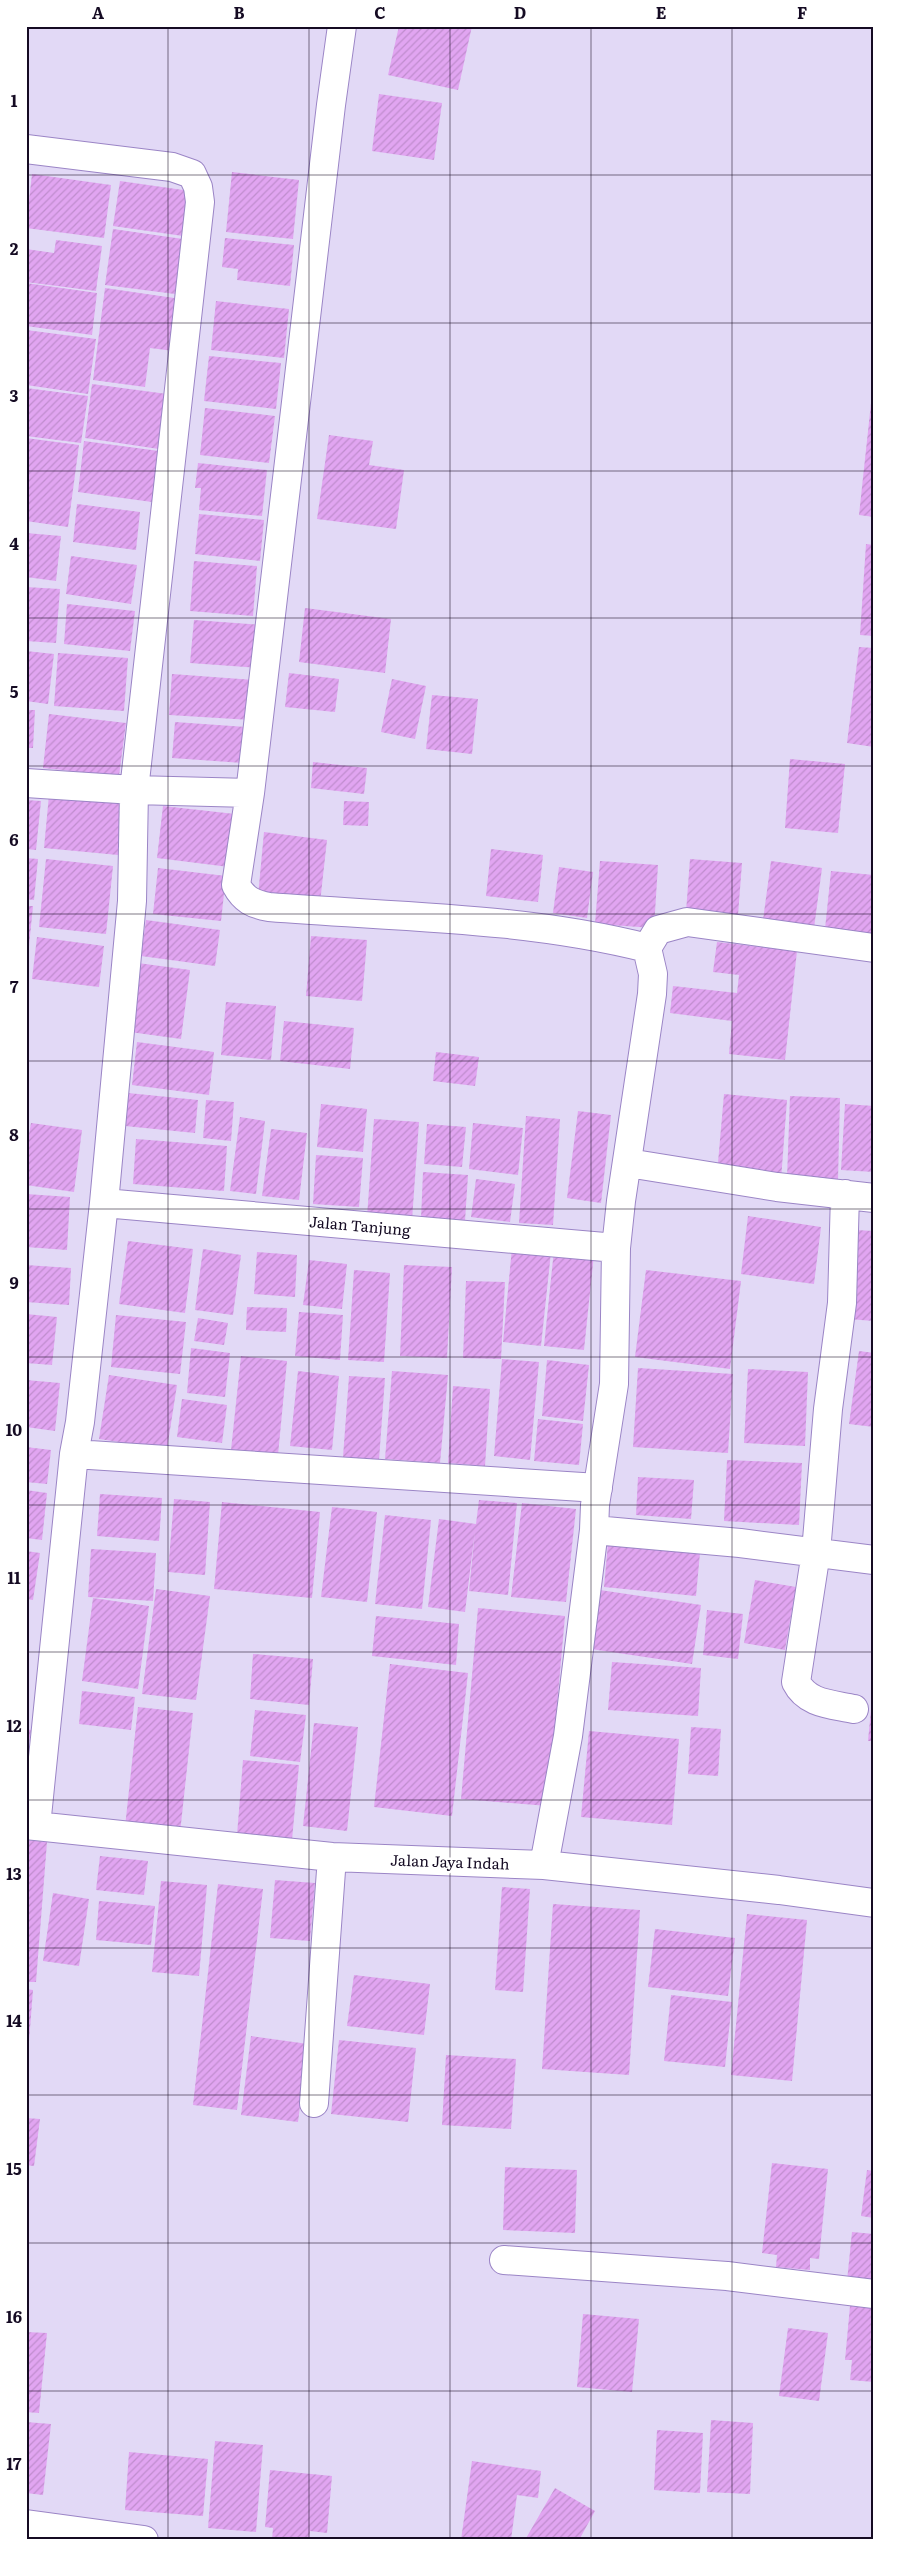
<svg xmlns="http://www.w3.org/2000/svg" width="900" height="2566" viewBox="0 0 900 2566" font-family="Literata,serif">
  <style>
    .building { fill: url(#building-hatch) }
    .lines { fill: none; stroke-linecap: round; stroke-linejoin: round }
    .minor-casing { stroke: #9b85c6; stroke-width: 30 }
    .minor { stroke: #fff; stroke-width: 28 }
    .grid { fill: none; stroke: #150b23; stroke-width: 1; stroke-opacity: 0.55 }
    .labels { text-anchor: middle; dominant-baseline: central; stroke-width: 5; stroke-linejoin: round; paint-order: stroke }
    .street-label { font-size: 15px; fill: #150b23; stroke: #fff }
    .neatline { fill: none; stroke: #150b23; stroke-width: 2 }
    .grid-label { font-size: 16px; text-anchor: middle; font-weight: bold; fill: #150b23 }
  </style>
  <defs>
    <pattern id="building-hatch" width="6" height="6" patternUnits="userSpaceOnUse" patternTransform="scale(1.25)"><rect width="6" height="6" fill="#e1a5f1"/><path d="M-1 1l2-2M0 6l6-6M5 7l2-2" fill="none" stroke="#c08dce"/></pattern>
  </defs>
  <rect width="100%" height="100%" fill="#e2d9f6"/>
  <path class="building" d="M399,26H472L458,90L388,75Z
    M379,94L442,103L434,160L372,151Z
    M232,172L299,180L293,239L226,232Z
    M32,174L111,185L104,238L26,228Z
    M120,181L190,191L183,236L113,226Z
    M113,229L183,239L175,294L105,285Z
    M225,238L294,245L290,286L237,280L238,269L222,267Z
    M56,240L102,246L96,291L26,282V249L54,253Z
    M26,283L97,293L92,335L26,326Z
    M105,288L181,299L174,351L150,348L145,387L93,380Z
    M216,301L289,309L284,358L211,350Z
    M26,330L96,339L88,394L26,385Z
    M209,356L281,363L276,409L204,401Z
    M92,384L167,394L159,449L85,438Z
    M26,388L88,396L81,443L26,436Z
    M872,394H874V517L859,515Z
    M205,408L275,416L269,463L200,455Z
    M329,435L373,441L369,465L404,470L396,529L317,519Z
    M26,438L79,445L68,527L26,521Z
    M84,441L159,451L152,502L78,492Z
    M198,463L267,470L262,516L199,510L201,488H195Z
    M77,504L140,512L136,550L73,542Z
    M199,514L264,520L260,561L195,554Z
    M26,533L61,536L56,581L26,577Z
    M866,544L874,545V636L860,635Z
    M71,556L137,565L131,604L66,594Z
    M194,561L257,566L253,616L190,611Z
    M26,587L60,589L56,643L26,641Z
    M67,604L135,611L130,651L64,644Z
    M305,608L391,619L385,673L299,662Z
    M194,620L263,625L260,668L190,663Z
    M859,647L874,648V747L847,743Z
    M26,651L54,654L48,704L26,701Z
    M58,653L128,658L124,711L54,706Z
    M289,673L339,679L335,712L285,707Z
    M172,674L254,680L251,720L169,715Z
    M392,679L426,686L415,739L381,732Z
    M432,695L478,699L472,754L426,749Z
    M26,710H35L33,748H26Z
    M49,714L126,723L119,776L43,768Z
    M175,722L246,727L243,763L172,758Z
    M790,759L845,764L838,833L785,828Z
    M313,762L367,768L364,794L311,788Z
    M49,795L123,803L118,855L44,848Z
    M26,800L41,801L36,850L26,849Z
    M344,801L369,802L368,826L343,825Z
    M163,806L235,814L229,867L157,858Z
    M264,832L327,840L320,903L258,896Z
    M491,849L543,855L538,902L486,896Z
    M26,858L38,859L34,900L26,899Z
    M46,859L113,866L106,934L39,927Z
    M690,859L742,863L738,915L686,912Z
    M600,861L658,865L654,928L595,924Z
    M771,861L822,868L814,928L763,920Z
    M559,867L593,872L587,918L553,913Z
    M158,868L226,876L221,921L153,914Z
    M831,871L874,875V935L825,929Z
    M26,906H33L28,956L26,955Z
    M146,920L220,930L215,966L141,956Z
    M311,936L367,940L362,1001L306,996Z
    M37,937L104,946L99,987L32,979Z
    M717,942L797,951L785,1060L729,1054L732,1021L670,1013L673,986L737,993L739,975L713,972Z
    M138,963L190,970L181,1039L130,1032Z
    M226,1002L276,1006L271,1060L221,1055Z
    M284,1021L354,1028L350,1069L280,1061Z
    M137,1042L214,1052L209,1095L132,1085Z
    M436,1052L479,1057L475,1086L433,1081Z
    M128,1093L198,1100L195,1133L125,1126Z
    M724,1094L787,1100L781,1180L717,1174Z
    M790,1096L840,1098L838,1180L787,1178Z
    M206,1100L234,1102L231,1141L203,1138Z
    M321,1104L367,1109L363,1152L317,1147Z
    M845,1104L874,1106V1172L841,1170Z
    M578,1111L611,1115L601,1203L567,1198Z
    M526,1116L560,1119L553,1225L519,1223Z
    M240,1117L265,1121L256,1194L230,1191Z
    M374,1119L419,1122L412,1220L367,1217Z
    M31,1123L82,1130L74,1192L26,1185V1151Z
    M473,1123L523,1128L518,1175L469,1169Z
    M427,1124L466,1127L462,1167L424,1164Z
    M271,1129L307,1133L299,1200L262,1196Z
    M136,1139L227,1146L224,1191L133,1184Z
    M316,1155L363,1158L359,1207L313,1204Z
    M423,1172L468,1175L465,1221L421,1219Z
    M476,1179L515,1184L510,1222L471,1217Z
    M26,1194L70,1197L67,1250L26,1247Z
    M748,1216L821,1227L814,1284L741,1274Z
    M856,1230L874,1231V1321L848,1319Z
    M128,1241L193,1249L185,1313L119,1304Z
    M512,1248L551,1252L541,1346L503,1342Z
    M203,1249L241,1255L233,1315L195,1310Z
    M554,1250L594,1254L584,1350L544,1346Z
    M257,1252L297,1255L295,1297L254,1294Z
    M309,1260L347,1264L342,1309L303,1305Z
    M26,1265L71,1268L69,1305L26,1302Z
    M404,1265L452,1267L447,1358L400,1356Z
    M354,1270L390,1273L384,1362L348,1360Z
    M646,1270L741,1281L730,1369L635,1357Z
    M466,1281L505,1282L501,1359L463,1358Z
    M247,1307L287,1308L286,1332L246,1330Z
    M299,1312L343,1315L340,1360L295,1356Z
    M26,1314L57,1317L52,1365L26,1363Z
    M116,1315L186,1322L180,1374L111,1367Z
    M198,1318L228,1323L224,1345L194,1341Z
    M191,1348L230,1353L225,1397L187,1393Z
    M859,1351L874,1353V1427L849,1424Z
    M241,1356L287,1361L278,1455L231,1450Z
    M502,1359L539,1362L530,1460L494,1456Z
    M547,1360L589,1365L583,1421L542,1416Z
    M638,1368L733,1374L728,1453L633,1447Z
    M748,1369L808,1372L805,1446L744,1443Z
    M298,1371L339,1376L332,1450L290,1446Z
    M392,1371L448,1375L440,1463L385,1459Z
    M109,1375L177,1385L167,1449L99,1439Z
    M349,1376L385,1378L379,1460L343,1457Z
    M26,1380L60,1383L55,1431L26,1427Z
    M453,1386L490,1389L485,1466L448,1463Z
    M182,1399L227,1405L222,1443L177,1437Z
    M538,1419L583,1424L579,1465L534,1461Z
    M26,1447L51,1450L47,1484L26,1482Z
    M727,1460L802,1463L799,1525L724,1521Z
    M638,1477L694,1480L691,1519L636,1515Z
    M26,1490L47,1493L42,1540L26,1538Z
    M100,1494L162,1498L159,1541L97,1536Z
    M174,1499L210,1502L205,1575L168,1572Z
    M479,1500L517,1503L508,1595L469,1591L475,1531L465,1612L428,1607L439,1519L476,1524Z
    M222,1502L320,1512L312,1598L214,1589Z
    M522,1503L576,1509L566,1602L511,1597Z
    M332,1507L377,1512L367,1602L321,1597Z
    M385,1515L431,1520L422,1609L375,1604Z
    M608,1543L700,1553L696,1596L604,1587Z
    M91,1549L156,1553L153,1601L88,1597Z
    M26,1551L40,1553L33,1600L26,1599Z
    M755,1580L796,1587L785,1650L744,1643Z
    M156,1589L210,1596L196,1700L142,1694Z
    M600,1590L701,1605L692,1664L591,1649Z
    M93,1598L149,1606L138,1689L82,1681Z
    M478,1608L565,1616L548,1806L461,1799Z
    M707,1610L743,1614L738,1659L703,1655Z
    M376,1616L459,1624L456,1665L372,1656Z
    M253,1654L313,1659L309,1705L250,1699Z
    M612,1662L701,1668L698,1716L608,1710Z
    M390,1664L468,1673L452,1816L374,1807Z
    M82,1691L135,1697L131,1730L79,1724Z
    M872,1699H874V1741H868Z
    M138,1707L193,1713L180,1833L125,1827Z
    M255,1710L306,1715L300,1762L250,1756Z
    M314,1723L358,1727L347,1831L303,1826Z
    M691,1727L721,1729L718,1776L688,1774Z
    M26,1729L31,1730L27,1755H26Z
    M589,1731L679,1739L672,1825L581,1817Z
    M243,1760L299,1765L292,1840L237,1835Z
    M26,1840L47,1842L36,1982H26Z
    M100,1856L148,1861L144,1895L96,1890Z
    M275,1880L315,1883L310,1941L270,1938Z
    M161,1881L207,1885L199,1976L152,1972Z
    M218,1884L263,1889L237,2110L193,2105Z
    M502,1887L530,1889L523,1992L495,1990Z
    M53,1893L89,1899L79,1966L43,1961Z
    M99,1901L155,1906L151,1945L96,1940Z
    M553,1904L640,1910L629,2075L542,2069Z
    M747,1914L807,1920L792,2081L731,2075Z
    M655,1929L735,1938L728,1996L648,1987Z
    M354,1975L430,1984L424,2035L347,2026Z
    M26,1989L33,1990L28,2054H26Z
    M671,1995L732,2002L725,2067L664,2061Z
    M251,2036L308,2044L298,2122L241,2115Z
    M339,2040L416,2048L408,2122L331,2114Z
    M446,2055L516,2059L511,2129L442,2125Z
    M26,2118L40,2119L34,2166L26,2165Z
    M772,2163L828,2169L819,2259L810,2258V2270L776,2267L777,2255L762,2253Z
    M505,2167L577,2170L575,2233L503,2230Z
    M867,2170L874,2171V2218L861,2216Z
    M852,2232L874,2234V2283L847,2281Z
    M850,2306L874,2308V2382L850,2380L852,2360H845Z
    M583,2314L639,2319L632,2392L577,2387Z
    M788,2328L828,2333L819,2401L779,2396Z
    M26,2332L47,2333L39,2413L26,2412Z
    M711,2420L753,2423L750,2494L707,2492Z
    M26,2422L51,2424L43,2495L26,2493Z
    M657,2430L703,2433L700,2493L654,2490Z
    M215,2441L263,2445L256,2532L208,2528Z
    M129,2452L208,2459L203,2516L125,2510Z
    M472,2461L541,2471L538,2498L517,2495L511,2540H461Z
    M270,2470L332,2476L327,2533L310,2531L309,2540H272L273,2528L265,2527Z
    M555,2488L595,2511L579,2540H525Z"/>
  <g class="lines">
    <g class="minor-casing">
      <path id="minor" d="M342,26L331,105L250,793L236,885C244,900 253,904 269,907C395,917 525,917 647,948
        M26,149L172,167L192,174L198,187L200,202L134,790L132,901L104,1203L80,1422L74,1454L36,1826
        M26,783L134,790L250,793
        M628,1163L777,1187L874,1198
        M845,1194L842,1303L828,1409L816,1552L796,1682C807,1704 831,1704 854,1709
        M104,1203L616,1248
        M74,1454L598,1488
        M594,1530L740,1543L874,1560
        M26,1825L332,1857L544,1865L779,1890L874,1903
        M544,1865L568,1736L594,1530L595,1505L614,1384L616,1248L621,1201L652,994L653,974L647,948L658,930L687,922L874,948
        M314,2103L332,1857
        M504,2260L727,2276L874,2294
        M26,2524L144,2540"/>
    </g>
    <use href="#minor" class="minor"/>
  </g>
  <path class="grid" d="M168,26V2540M309,26V2540M450,26V2540M591,26V2540M732,26V2540M26,175H874M26,323H874M26,471H874M26,618H874M26,766H874M26,914H874M26,1061H874M26,1209H874M26,1357H874M26,1505H874M26,1652H874M26,1800H874M26,1948H874M26,2095H874M26,2243H874M26,2391H874"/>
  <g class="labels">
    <g class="street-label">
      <text transform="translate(360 1225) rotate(5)">Jalan Tanjung</text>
      <text transform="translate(450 1861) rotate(2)">Jalan Jaya Indah</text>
    </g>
  </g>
  <rect width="900" height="2566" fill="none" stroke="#ffffff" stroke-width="55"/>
  <rect x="28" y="28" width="844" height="2510" class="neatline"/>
  <g class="grid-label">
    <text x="98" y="19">A</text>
    <text x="239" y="19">B</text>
    <text x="380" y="19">C</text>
    <text x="520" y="19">D</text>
    <text x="661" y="19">E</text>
    <text x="802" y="19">F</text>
    <text x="14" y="107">1</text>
    <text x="14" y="255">2</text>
    <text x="14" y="402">3</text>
    <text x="14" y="550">4</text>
    <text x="14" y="698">5</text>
    <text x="14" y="846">6</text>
    <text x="14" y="993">7</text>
    <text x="14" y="1141">8</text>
    <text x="14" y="1289">9</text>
    <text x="14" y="1436">10</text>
    <text x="14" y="1584">11</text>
    <text x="14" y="1732">12</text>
    <text x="14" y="1880">13</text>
    <text x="14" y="2027">14</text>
    <text x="14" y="2175">15</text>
    <text x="14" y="2323">16</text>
    <text x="14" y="2470">17</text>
  </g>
</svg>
